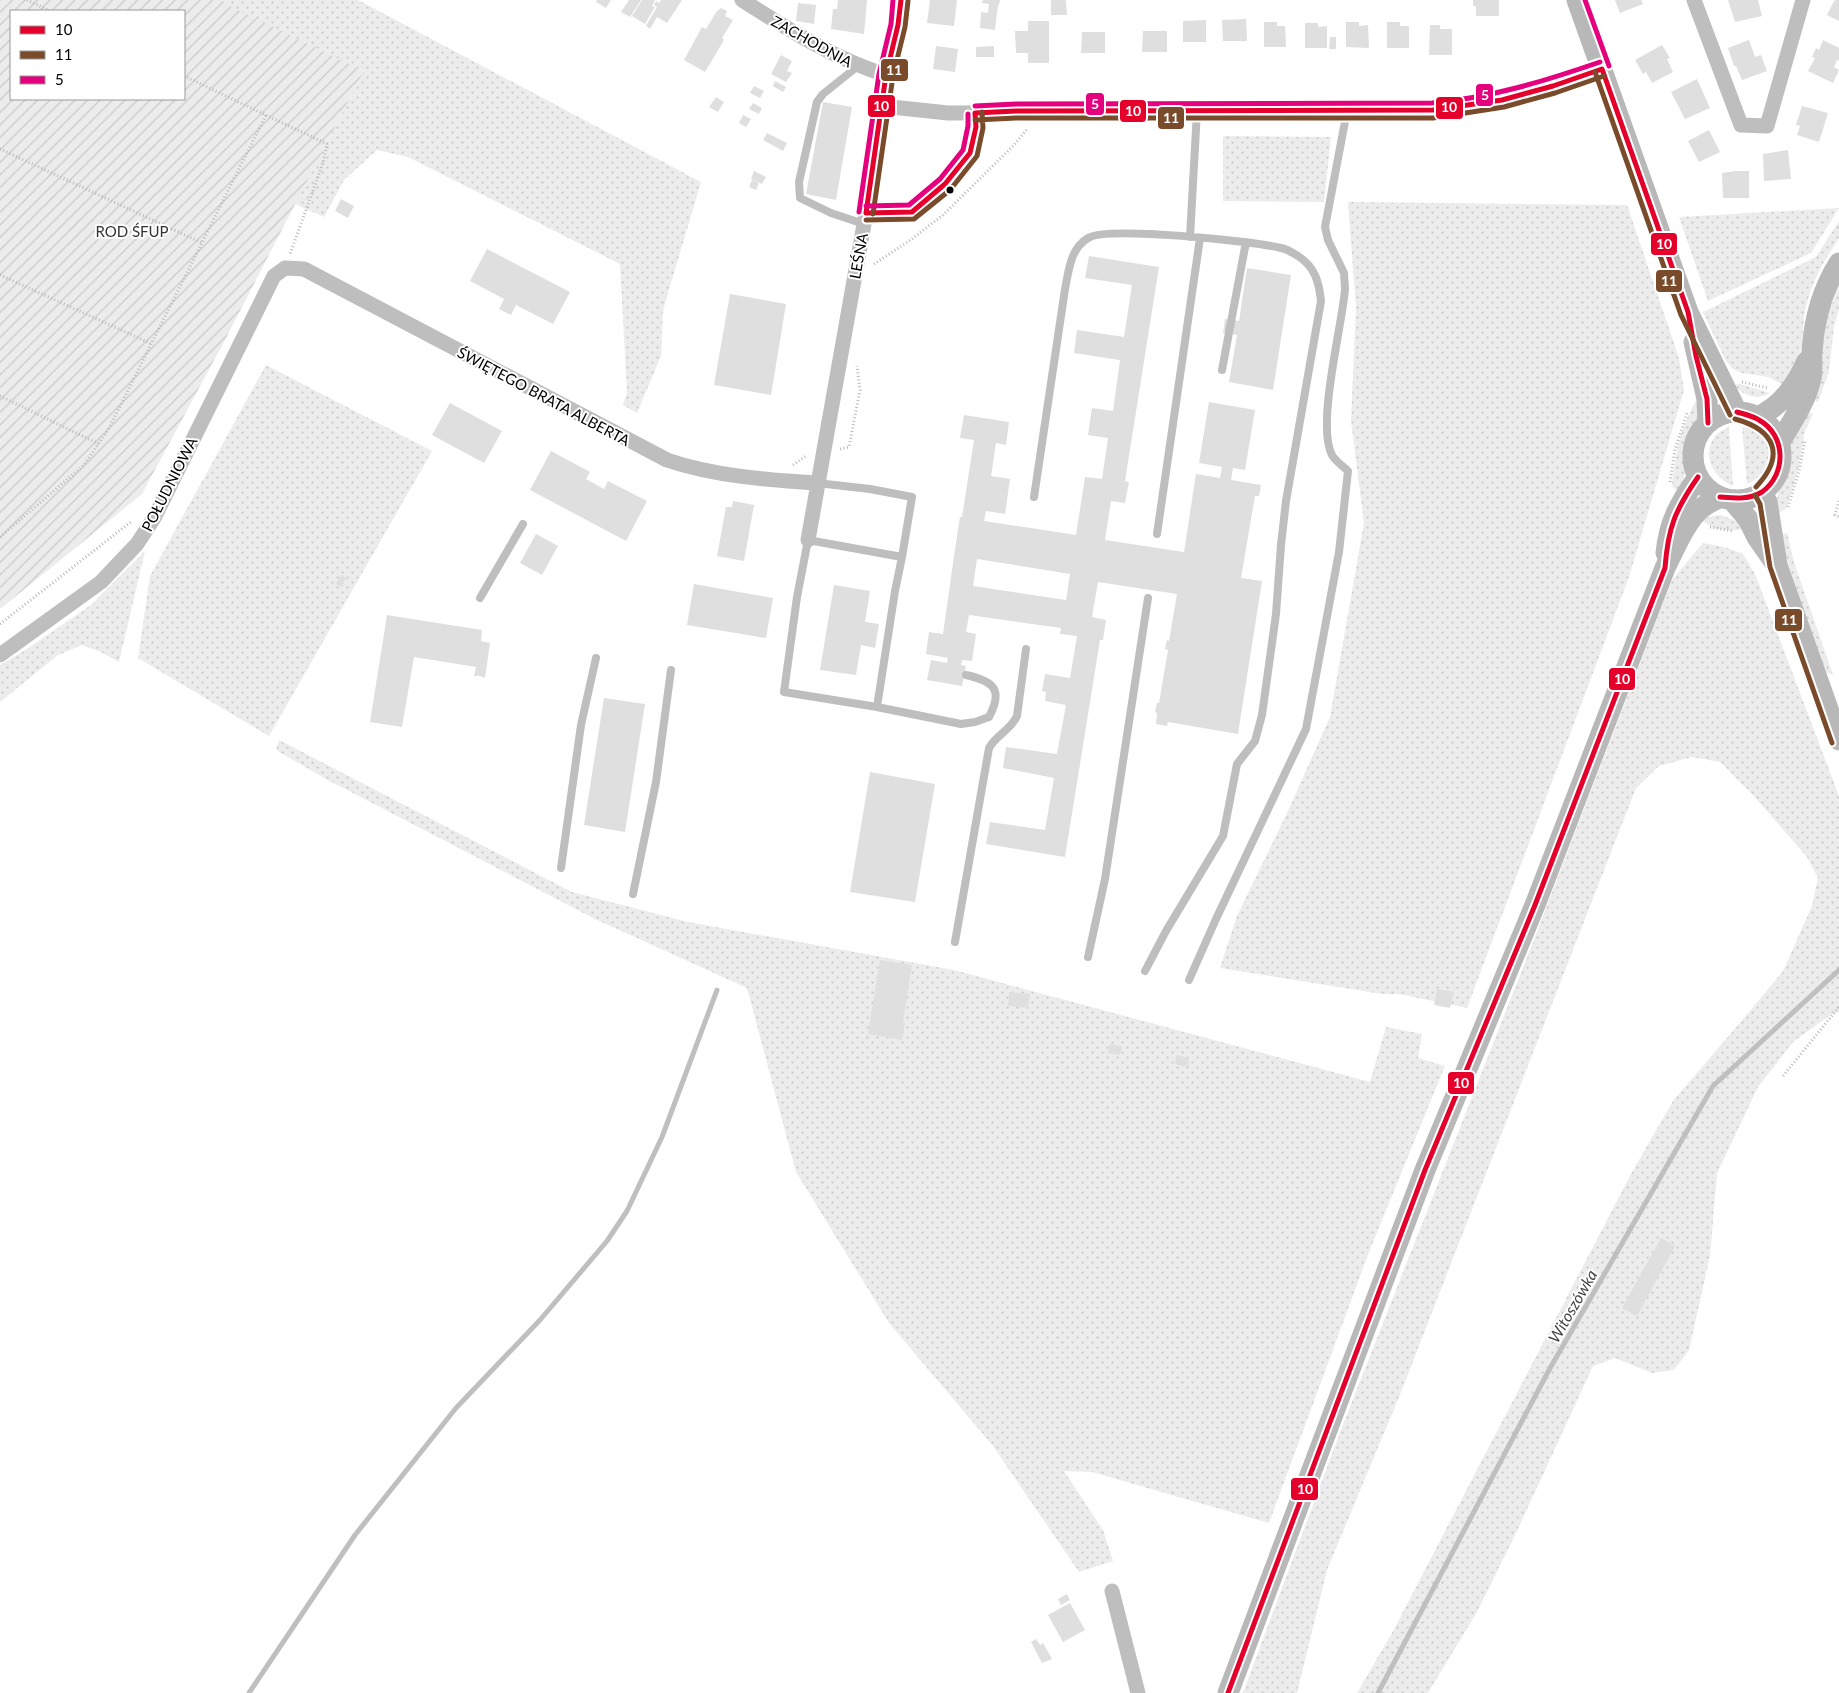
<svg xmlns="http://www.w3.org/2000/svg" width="1839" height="1693" viewBox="0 0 1839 1693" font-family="Lato,sans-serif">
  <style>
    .grass { fill: url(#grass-dots) }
    .garden { fill: url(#garden-furrows); fill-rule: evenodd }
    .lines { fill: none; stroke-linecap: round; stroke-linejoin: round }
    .stream { stroke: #bfbfbf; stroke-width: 5 }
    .building { fill: #dfdfdf; fill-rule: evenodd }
    .path { stroke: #b9b9b9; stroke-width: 3; stroke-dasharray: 1 2.5; stroke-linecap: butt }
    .lane { stroke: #bebebe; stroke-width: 8 }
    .street { stroke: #bebebe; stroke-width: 15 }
    .secondary { stroke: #b8b8b8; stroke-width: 21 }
    .bus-1-casing { stroke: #fff; stroke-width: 9 }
    .bus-2-casing { stroke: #fff; stroke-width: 9 }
    .bus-3-casing { stroke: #fff; stroke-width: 9 }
    .bus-1 { stroke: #e4002b; stroke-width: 5 }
    .bus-2 { stroke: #7a4b2a; stroke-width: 5 }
    .bus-3 { stroke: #e5007d; stroke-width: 5 }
    .bus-dot { fill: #000; stroke: #fff; stroke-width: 2 }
    .labels { text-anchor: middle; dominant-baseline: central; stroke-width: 4; stroke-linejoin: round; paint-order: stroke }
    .street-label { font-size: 15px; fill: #000; stroke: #fff }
    .park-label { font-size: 15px; fill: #333; stroke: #fff }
    .water-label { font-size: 16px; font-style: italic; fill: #444; stroke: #fff }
    .line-badge { stroke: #fff; stroke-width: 2 }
    .badge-label { font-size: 14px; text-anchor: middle; font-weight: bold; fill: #fff }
  </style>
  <defs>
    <pattern id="grass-dots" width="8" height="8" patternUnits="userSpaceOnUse" patternTransform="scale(1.25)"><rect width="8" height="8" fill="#ececec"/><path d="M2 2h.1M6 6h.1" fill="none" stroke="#c9c9c9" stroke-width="1.8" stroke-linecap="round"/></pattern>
    <pattern id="garden-furrows" width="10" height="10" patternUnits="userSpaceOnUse" patternTransform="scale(1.25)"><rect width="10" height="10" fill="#ececec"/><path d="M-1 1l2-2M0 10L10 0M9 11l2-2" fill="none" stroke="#c9c9c9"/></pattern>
  </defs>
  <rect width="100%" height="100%" fill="#fff"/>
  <path class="grass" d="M214,0H358L701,182L663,310L661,356L637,413L623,405L627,392L620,264L408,157L377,150L344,180L324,217L295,204L364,71Z
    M1223,136L1331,137L1324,202L1223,201Z
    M1348,202L1627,205L1679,358L1684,390L1629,577L1467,1008L1399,994H1382L1220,968L1237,916L1288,811L1330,717L1364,523L1351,421L1356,308Z
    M1839,208L1811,253L1708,301L1679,217Z
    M1839,221V238L1821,267L1811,289L1805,310L1801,349L1794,368L1783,385L1769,377L1742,373L1733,369L1726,361L1703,312L1816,257Z
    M1839,287V309L1834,326L1829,372L1818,402L1809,398L1826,318Z
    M266,365L432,451L269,736L138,658L150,576Z
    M1740,384L1770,393C1756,401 1744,395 1733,385Z
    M1698,397C1698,403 1701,411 1699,417C1697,426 1690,433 1688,442C1684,462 1689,473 1678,492L1672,486C1676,451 1680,428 1698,397Z
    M1803,409L1813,414L1805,431L1798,470L1786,509L1775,515L1778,493L1790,464V440Z
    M1729,427L1733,486C1706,475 1698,439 1729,427Z
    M1742,427C1776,430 1778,471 1747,484Z
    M1721,515L1736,521L1748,519L1752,527C1735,532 1716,533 1702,520L1712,516Z
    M1787,533L1794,562L1833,675L1826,672L1822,664L1779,536Z
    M1703,543L1728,548L1743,554L1755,574L1839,796V1012L1833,1013L1793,1042L1758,1087L1717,1173L1710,1256L1689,1350L1674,1370L1652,1373L1615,1358L1593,1366L1516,1533L1477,1612L1428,1693H1357L1392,1633L1631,1174L1673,1101L1750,1011L1783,971L1812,906L1818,878L1807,857L1753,795L1720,762L1692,757L1659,766L1636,788L1401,1392L1327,1570L1297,1693H1243L1342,1427L1528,955L1672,580Z
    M145,551L119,662L101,652L82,645L58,655L0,702V665L27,649L91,605Z
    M279,740L572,892L688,922L954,970L1370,1082L1386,1027L1422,1034L1418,1058L1445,1066L1369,1252L1269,1523L1092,1472L1064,1471L1103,1530L1113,1561L1079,1572L993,1446L889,1323L796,1172L747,988L595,919L326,779L276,750Z"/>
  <path class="garden" d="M0,0H217L364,71L226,338L142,494L0,609ZM11,11H184V99H11Z"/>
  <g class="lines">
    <path class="stream" d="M249,1693L355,1535L456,1408L540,1320L607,1241L627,1211L662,1137L717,990
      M1378,1693L1549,1370L1713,1086L1839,970"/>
  </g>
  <path class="building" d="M597,0H611L606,8L596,2Z
    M629,0H641L630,17L621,12Z
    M642,0H655L652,6L655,7L645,24L632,16Z
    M661,0H682L667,23L657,17L650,29L646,26L657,7L654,5L656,1L659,3Z
    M838,0H867L864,34L831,29L833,9H837Z
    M930,0H957L954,26L927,23Z
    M983,0H1000L999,5H998L995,30L980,28L981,12L988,13L989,4L982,3Z
    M1051,0H1066L1067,15H1051Z
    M1473,0H1499V16H1476V6H1473Z
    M1615,0H1641L1643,4L1620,13Z
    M1728,0H1758L1762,16L1735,22Z
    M1836,0H1839V21L1827,15L1834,1Z
    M798,3L816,5L814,24L796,21Z
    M721,8L727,11L725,16L733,20L722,38L724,40L705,72L684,60L702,27L706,29L717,11Z
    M1246,19L1247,41H1223L1222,20Z
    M1206,20V42H1183V21Z
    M1028,21H1049V63H1028V53H1016L1015,31H1028Z
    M1264,22H1277V26H1285L1286,47H1264Z
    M1346,22H1359V26L1368,25L1369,48L1346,47Z
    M1387,22H1400V26H1409V48H1387Z
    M1305,23H1318V27L1327,26V48H1305Z
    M1430,25H1440V29H1452V55H1429Z
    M1143,31H1167V52H1142Z
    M1082,32H1105V53H1081Z
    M1330,37H1336V49H1329Z
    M1749,40L1755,57L1761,55L1767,71L1742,80L1736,66H1734L1728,48Z
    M1823,40L1839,48V61L1837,60L1834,67L1839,70L1833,83L1808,71L1815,58L1812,57L1816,48L1819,50Z
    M1662,45L1670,58L1667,59L1673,72L1652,83L1646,72L1643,74L1635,60Z
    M936,46L958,49L955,72L933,69Z
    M994,46V57H976V47Z
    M781,55L792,61L787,71L792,73L786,82L771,74Z
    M1697,79L1710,108L1685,119L1671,92Z
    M775,81L786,87L783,92L773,86Z
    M754,86L764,91L760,98L750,93Z
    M716,97L724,102L718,112L709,107Z
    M823,102L852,107L836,200L806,194Z
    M753,103L762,108L759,114L749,109Z
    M1802,106L1828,113L1819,142L1797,135L1800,126L1796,125Z
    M743,115L751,119L746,127L739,123Z
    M1709,130L1720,152L1699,162L1688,141Z
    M767,133L787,143L783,151L763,140Z
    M1788,150L1791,179L1764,181L1763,154Z
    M754,171L766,177L762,184L751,179Z
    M1735,171H1749V198H1723L1722,173Z
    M752,180L759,183L756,190L749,187Z
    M341,199L354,206L348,218L335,211Z
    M487,249L570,292L553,324L516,305L511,315L499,309L504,299L470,281Z
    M1089,256L1159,267L1125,481L1129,482L1125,503L1111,501L1105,540L1184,552L1196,474L1220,478L1222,467L1199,463L1209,402L1255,410L1245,470L1233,468L1231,480L1261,485L1259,496H1255L1241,578L1262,581L1238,734L1168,722L1167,726L1156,724L1157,713L1155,712L1157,703H1159L1168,650L1165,649L1167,640L1169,641L1177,594L1098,582L1092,617L1106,620L1103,640H1100L1065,857L986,844L990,822L1045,830L1054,778L1003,768L1006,747L1057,754L1066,705L1045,701L1046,692L1042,691L1045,674L1070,678L1077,636L1060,634L1061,628L969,615L966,632L976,634L972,661L962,660L961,665L966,666L962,686L927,680L931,660L947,663L948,658L926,654L929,632L943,634L954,556L960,517H962L974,440L960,438L964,415L1009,422L1006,445L996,443L991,476L1010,479L1005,514L986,511L984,521L1076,535L1085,477L1102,479L1108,438L1088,435L1092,408L1113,411L1120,360L1074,353L1077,330L1124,337L1132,285L1085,278ZM977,559L1070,574L1066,600L973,586Z
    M1247,268L1291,275L1273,390L1229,382L1237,335L1223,333L1225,319L1239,321Z
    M730,294L786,304L771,395L714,385Z
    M450,403L502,431L484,463L432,435Z
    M551,451L590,472L586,479L604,489L608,481L647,501L626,541L530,490Z
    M733,501L754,505L744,561L717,556L726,507H732Z
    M536,534L558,546L542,575L520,563Z
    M341,575L346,578L341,587L336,584Z
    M694,584L773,598L766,638L687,625Z
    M834,585L870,591L865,622L879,624L875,648L861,645L856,675L820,670Z
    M387,615L482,630L481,641L490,643L485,678L477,675V676H474L476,667L414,657L402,727L370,722Z
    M604,698L645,704L625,832L584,825Z
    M870,772L935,784L915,902L850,892Z
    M880,960L912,965L903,1022L905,1023L902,1040L868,1034Z
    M1437,989L1454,992L1450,1008L1434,1005Z
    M1009,992L1030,994L1028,1008L1008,1006Z
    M1110,1044L1122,1046L1120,1055L1108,1053Z
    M1176,1055L1189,1058L1188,1067L1175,1064Z
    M1661,1238L1675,1246L1637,1316L1622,1308Z
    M1067,1594L1070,1600L1061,1605L1058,1599Z
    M1070,1603L1085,1630L1063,1642L1048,1615Z
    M1036,1639L1040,1645L1043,1643L1052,1659L1042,1663L1031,1642Z"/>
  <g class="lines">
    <path class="path" d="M27,0L50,11
      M184,76L327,144L323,163L290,254
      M0,149L202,243
      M874,264L912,239L943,215L1014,145L1028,128
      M0,275L152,344
      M1742,382L1768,388
      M0,396L99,444
      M840,449L849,447L860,390L857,366
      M793,465L806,456
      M1670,482L1675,450L1687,413
      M1839,501L1835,515L1839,517
      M1788,507L1799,471L1805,440
      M1710,527L1733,531
      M0,537L84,465L108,430L266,115
      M0,624L132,521
      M1783,1076L1839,1007"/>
    <path class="lane" d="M858,66L823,94L817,102L799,182L800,198L831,213L864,224
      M1190,237L1197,111
      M1222,370L1246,242
      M817,483L870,489L912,497L902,557L808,540L797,597L784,692L877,707L961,724L975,722L989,717C1004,689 993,681 966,675
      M1034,497L1065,289C1069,270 1070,249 1088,238C1107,226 1253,241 1281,248C1287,249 1293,253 1298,256C1315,267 1319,282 1321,301L1286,501L1281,545L1276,614L1262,715L1255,741L1237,764L1223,836L1166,931L1145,971
      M1157,534L1200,238
      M480,598L523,524
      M877,707L895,591L902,557
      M561,868L581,725L596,658
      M633,894L656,782L671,670
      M955,942L989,748C997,734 1010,731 1017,716L1026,649
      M1088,957L1105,879L1148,598
      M1189,980L1216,919L1306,729L1339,552L1348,471C1343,466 1335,461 1332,455C1316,425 1342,327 1345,289L1344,273L1328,240L1325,227L1347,111"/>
    <path class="street" d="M742,0C788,29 834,59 886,75
      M1694,0L1741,125L1767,126L1803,0
      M882,106L948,113L1421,111C1437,110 1452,109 1468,106C1513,100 1559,84 1602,69
      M866,213L912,212L945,184L970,153L976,127L975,113
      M808,540L866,213L886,75L898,25L901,0
      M0,655L101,582L137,544L154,518L274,276L285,268L304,269L667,460C713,476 769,480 817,483
      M1112,1591L1138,1693"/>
    <path class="secondary" d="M1577,0L1688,312L1737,412
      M1694,342L1707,399L1708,423
      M1693 456a44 44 0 1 1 88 0a44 44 0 1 1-88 0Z
      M1757,417C1782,406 1796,385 1807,361
      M1779,444C1791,423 1806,402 1811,378C1813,369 1811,360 1812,351C1814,319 1822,290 1839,263
      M1762,492L1767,502L1777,565L1839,740
      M1732,500L1748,519L1757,537L1775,563
      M1666,553C1669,521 1680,503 1698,477
      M1228,1693L1425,1170L1535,905L1665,568C1674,550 1687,518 1703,507C1708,503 1715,500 1720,497"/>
    <g class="bus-1-casing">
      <path id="bus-1" d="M1602,69L1688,312L1696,356L1707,399L1708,423
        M975,113L1016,111L1433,110L1502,100L1553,86L1602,69
        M866,213L886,75L898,25L901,0
        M866,213L912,212L945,184L970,153L976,127L975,113
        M1720,497C1734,498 1749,500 1762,492C1787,474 1786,435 1759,420C1753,416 1744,414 1737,412
        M1228,1693L1425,1170L1535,905L1665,568C1668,528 1675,510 1698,477"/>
    </g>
    <g class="bus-2-casing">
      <path id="bus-2" d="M1595,72L1681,315L1730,415
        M975,120L1016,118H1433L1504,107L1555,93L1604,76
        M873,214L893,76L905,27L908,1
        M866,220L914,219L950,190L977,156L983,128L982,112
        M1735,419C1775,430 1786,455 1756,487
        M1755,495L1760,504L1770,567L1832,743"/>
    </g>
    <g class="bus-3-casing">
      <path id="bus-3" d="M1585,0L1609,66
        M975,106L1016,104L1432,103C1490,98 1545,81 1600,62
        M866,206L909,205L940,179L963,150L968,126V114
        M859,212L879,74L891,24L893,0"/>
    </g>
    <use href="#bus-1" class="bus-1"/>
    <use href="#bus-2" class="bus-2"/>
    <use href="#bus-3" class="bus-3"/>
  </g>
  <circle class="bus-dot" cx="950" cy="190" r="4.5"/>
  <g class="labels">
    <g class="street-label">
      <text transform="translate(812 41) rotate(29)">ZACHODNIA</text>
      <text transform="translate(858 256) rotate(-80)">LEŚNA</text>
      <text transform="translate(544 396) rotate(28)">ŚWIĘTEGO BRATA ALBERTA</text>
      <text transform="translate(169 484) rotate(-63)">POŁUDNIOWA</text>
    </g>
    <g class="park-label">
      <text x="132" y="231">ROD ŚFUP</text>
    </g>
    <g class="water-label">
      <text transform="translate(1572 1306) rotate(-60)">Witoszówka</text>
    </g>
  </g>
  <g class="line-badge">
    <rect x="880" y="58" width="29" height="24" rx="5" fill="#7a4b2a"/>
    <rect x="1475" y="83" width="19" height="24" rx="5" fill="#e5007d"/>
    <rect x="1085" y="92" width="20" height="24" rx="5" fill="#e5007d"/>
    <rect x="867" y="94" width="29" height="24" rx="5" fill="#e4002b"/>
    <rect x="1435" y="96" width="29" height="24" rx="5" fill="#e4002b"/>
    <rect x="1119" y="99" width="28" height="24" rx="5" fill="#e4002b"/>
    <rect x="1157" y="106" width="28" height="24" rx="5" fill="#7a4b2a"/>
    <rect x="1650" y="232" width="28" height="24" rx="5" fill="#e4002b"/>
    <rect x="1655" y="269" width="28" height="24" rx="5" fill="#7a4b2a"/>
    <rect x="1774" y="608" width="29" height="24" rx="5" fill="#7a4b2a"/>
    <rect x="1608" y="667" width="28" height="24" rx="5" fill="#e4002b"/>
    <rect x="1447" y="1071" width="28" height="24" rx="5" fill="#e4002b"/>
    <rect x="1290" y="1477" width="29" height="24" rx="5" fill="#e4002b"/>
  </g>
  <g class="badge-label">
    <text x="894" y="75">11</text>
    <text x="1485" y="100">5</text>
    <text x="1095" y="109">5</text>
    <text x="881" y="111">10</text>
    <text x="1449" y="112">10</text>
    <text x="1133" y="116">10</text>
    <text x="1171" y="123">11</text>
    <text x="1664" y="249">10</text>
    <text x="1669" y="286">11</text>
    <text x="1789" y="625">11</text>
    <text x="1622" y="684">10</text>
    <text x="1461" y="1088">10</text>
    <text x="1305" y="1494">10</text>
  </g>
  <rect x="10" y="10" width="175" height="90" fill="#ffffff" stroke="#999999"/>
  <rect x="20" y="26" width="25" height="8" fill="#e4002b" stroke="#999999"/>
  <text x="55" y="35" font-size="15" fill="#000000">10</text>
  <rect x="20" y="51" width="25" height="8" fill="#7a4b2a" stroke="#999999"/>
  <text x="55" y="60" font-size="15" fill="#000000">11</text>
  <rect x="20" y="76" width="25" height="8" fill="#e5007d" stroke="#999999"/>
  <text x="55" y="85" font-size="15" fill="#000000">5</text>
</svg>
